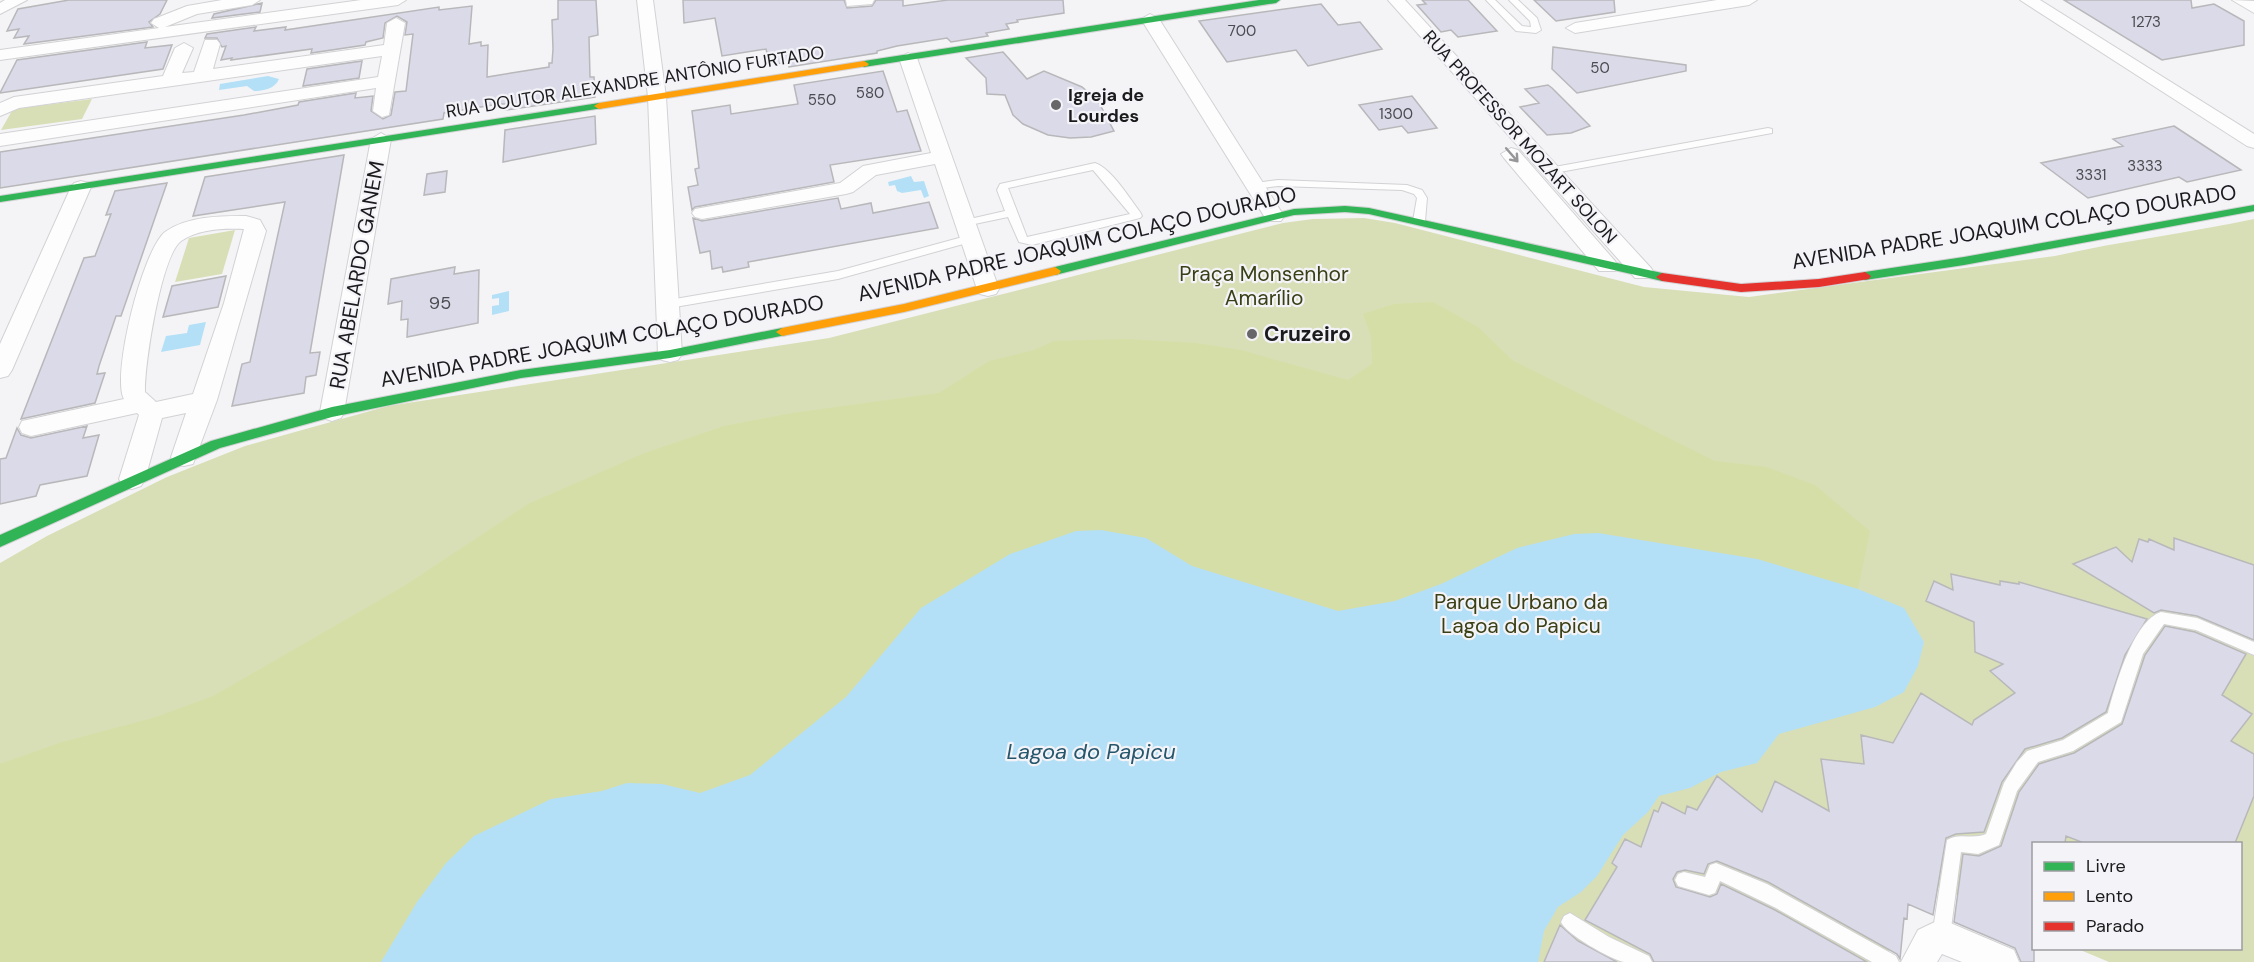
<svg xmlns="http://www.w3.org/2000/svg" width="2254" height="962" viewBox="0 0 2254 962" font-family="'DM Sans',sans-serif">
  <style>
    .green { fill: #d8dfb6 }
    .forest { fill: #d6dea7 }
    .water { fill: #b3e0f6 }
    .building { fill: #dbdae9; stroke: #b8b8ba; stroke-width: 1.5 }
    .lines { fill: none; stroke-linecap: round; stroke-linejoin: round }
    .lane-casing { stroke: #d2d2d4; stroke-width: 2 }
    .street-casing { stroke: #d2d2d4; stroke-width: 2 }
    .fast-casing { stroke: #d2d2d4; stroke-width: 2 }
    .slow-casing { stroke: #d2d2d4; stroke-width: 2 }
    .jam-casing { stroke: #d2d2d4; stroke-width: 2 }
    .lane { fill: #fdfdfe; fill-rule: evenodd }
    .street { fill: #fdfdfe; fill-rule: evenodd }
    .fast { fill: #30b455; fill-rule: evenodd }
    .slow { fill: #ff9f0a; fill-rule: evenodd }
    .jam { fill: #e5322d; fill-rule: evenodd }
    .oneway { stroke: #979799 }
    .poi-dot { fill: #676769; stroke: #f3f3f8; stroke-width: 2 }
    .labels { text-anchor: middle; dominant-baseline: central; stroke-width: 4.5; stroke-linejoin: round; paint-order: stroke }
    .far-number-label { font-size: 15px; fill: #4b4b50 }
    .far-street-label { font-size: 18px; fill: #1b1b1d; stroke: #f3f3f8 }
    .far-poi-label { font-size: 18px; font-weight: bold; fill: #1b1b1d; stroke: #f3f3f8; text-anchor: start }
    .number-label { font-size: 18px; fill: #4b4b50 }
    .street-label { font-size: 21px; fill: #1b1b1d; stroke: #f3f3f8 }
    .park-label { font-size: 21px; fill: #3a4015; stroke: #f3f3f8 }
    .poi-label { font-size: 21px; font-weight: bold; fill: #1b1b1d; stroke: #f3f3f8; text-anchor: start }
    .water-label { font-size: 22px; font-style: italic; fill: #25566c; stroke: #f3f3f8 }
  </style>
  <rect width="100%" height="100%" fill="#f4f4f7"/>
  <path class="green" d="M92,99L82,119L1,130L13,109Z
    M1364,218L1395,223L1644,287L1749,297L2055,256C2121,241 2188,233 2254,219V962H2109L2078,949L2240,948V844H2034L2033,929L1940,888L1896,886L1888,962H0V563L47,536L167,477L245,446L388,406L829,338L1283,223L1313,219Z
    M235,230L222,274L175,282L189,238Z"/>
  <path class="forest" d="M1433,302L1478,327L1512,360L1715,461L1767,467L1815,485L1870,531L1858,589L1757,559L1598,533L1441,584L1395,601L1338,611L1192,566L1146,538L921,608L846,697L750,775L700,793L662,784L627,783L602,791L551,799L417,902L381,962H0V764L59,743L156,717L213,696L404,586L528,504L642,454L724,426L792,413L939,393L989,361L1034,350L1054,341L1125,339L1196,343L1241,350L1348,380L1372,364L1371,336L1363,314L1394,304Z"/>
  <path class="water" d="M268,76L279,79C275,89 263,91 254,91L247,86L219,90L220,84Z
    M911,176L914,182L924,181L929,196L924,198L921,190L902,193L897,191L895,185L889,186L888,182Z
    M509,291V311L492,315V306L499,305V298L492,299V295Z
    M206,322L200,345L161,352L166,336L187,333L189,325Z
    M1101,530L1146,538L1192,566L1338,611L1395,601L1441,584L1517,548L1574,534L1598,533L1757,559L1858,589L1904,608L1924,642L1918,666L1904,692L1875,707L1779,734L1757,763L1721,772L1690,788L1659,796L1648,812L1623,835L1597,876L1581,892L1558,907L1544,931L1538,962H381L417,902L446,863L474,836L551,799L602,791L627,783L662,784L700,793L750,775L846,697L921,608L1010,554L1076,531Z"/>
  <path class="building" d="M69,0H167L160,14L149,22L153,27L24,44L29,36L14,38L19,29L7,31L18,9Z
    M558,0H596L598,35L589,37L590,77H594L595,97L506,110V104H499L444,113L443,119L0,188V152L244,115L298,105L299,102L356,93L355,98L373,96L371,111L383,119L391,115L395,92L406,91L413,34L405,35L407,22L397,16L385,23L383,38L366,42L365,45L311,53L312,49L231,60L232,58L221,60L226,46L222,47L217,38H205L207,34L256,27L254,31L286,27L285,30L439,7V10L472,6L469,44L481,42V46L488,45L487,77L549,67V63H552L553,49L552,20L558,19Z
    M683,0H844L847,8L872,6L876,0H903V6L948,0H1063L1064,13L1017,20L1018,22L1006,24L1009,29L986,33L988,36L951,42L947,38L897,46L877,51V53L789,67L788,62L770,65L766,49L722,56L715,18L684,23Z
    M1422,0H1468L1497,31L1458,37L1451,30L1441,32L1417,5L1426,4Z
    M1534,0H1614L1615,12L1556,21Z
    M2064,0H2191L2192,8L2214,4L2244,21V45L2162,60Z
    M262,3L260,12L212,18L214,14Z
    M1321,4L1338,25L1360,22L1382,49L1308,66L1296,50L1227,62L1199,21Z
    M147,42L145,48L172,45L163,69L0,93L17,60Z
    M1553,47L1686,65V71L1577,93L1552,69Z
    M1003,52L1027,79L1044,71L1082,87L1098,101L1114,131L1091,137L1070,138L1048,135L1023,124L1013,115L1005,95L987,94L986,78L966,58Z
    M362,61L359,78L303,86L307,69Z
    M883,71L897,112L907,110L921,151L830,165L834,182L695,207L692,210L688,187L698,185L695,169L699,168L692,111L730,105L731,114L798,104L794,85Z
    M1548,85L1552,88L1590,126L1571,133L1547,135L1520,107L1539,103L1525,89Z
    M1412,96L1437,128L1408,133L1402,126L1379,130L1359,105Z
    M595,116L596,144L503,162L505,130Z
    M2174,126L2241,170L2187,182L2179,177L2088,198L2041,163L2123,146L2113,139Z
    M344,155L310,353L320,352L316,375L306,377L304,393L232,406L242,364L250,362L285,202L193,216L205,177Z
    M447,171L445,192L424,195L427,174Z
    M167,183L121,316H116L99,366L97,374L105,373L95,403L21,419L84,258L95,256L111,214L106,215L115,191Z
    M838,198L841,209L871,203L873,213L929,202L938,228L748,262L749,267L723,272L722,267L712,269L710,251L700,253L693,218L702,221Z
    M455,267L454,274L479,270L478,323L407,337L408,319L401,320L402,301L388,304L391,279Z
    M226,276L218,307L163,317L172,286Z
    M87,426L83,438L99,435L87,476L40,485L36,496L0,504V459L6,458L17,428L21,435L31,438Z
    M2174,538L2254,565V640L2197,616L2161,610L2154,613L2073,564L2116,547L2132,562L2139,539L2148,542L2149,539L2174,550Z
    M1951,574L2000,585V581L2019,584V582L2147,619L2125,655L2106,712L2062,738L2025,749L2002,782L1984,832L1956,834L1946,838L1933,915L1908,904L1907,919L1904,918L1900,959L1897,954L1768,882L1717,861L1708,864L1704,874L1685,870L1677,872L1673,879L1676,887L1710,897L1717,894L1721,884L1775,910L1867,962H1654L1650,954L1585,920L1617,867L1612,863L1625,839L1641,847L1654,810L1658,812L1662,802L1685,814L1687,806L1697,810L1717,776L1762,812L1775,781L1829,811L1821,759L1864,764L1861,735L1893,743L1921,693L1972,725L1974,720L2015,693L1990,671L2003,664L1975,652L1974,622L1926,601L1934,581L1953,590Z
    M2165,626L2195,632L2246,654L2222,695L2252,714L2231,741L2254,754V796L2235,843H2084L2066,836L2065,843H2034V962H2021L2015,948L1954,922L1963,854L1979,856L2001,846L2019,792L2039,764L2074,753L2122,724L2145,655Z
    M1560,925L1578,941L1617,962H1544Z"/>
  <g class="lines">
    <g class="lane-casing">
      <path id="lane" d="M1486,0H1495L1522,26L1531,27L1530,21L1509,0H1518L1537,18L1541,30L1536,33L1516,31Z
        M1768,128L1772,129V133L1549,174L1544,171L1549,168Z
        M1095,163C1111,168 1130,199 1140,212L1142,216L1140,218L1032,245L1019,242L1008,217L965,226L959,223L961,221L1005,211L997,190L1000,184ZM1093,170L1130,214L1027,237L1008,188Z
        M1278,180L1407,185L1422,190L1427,198L1425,221L1423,223H1415L1413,221L1417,198L1414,194L1402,190L1278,186L1255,189L1250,186L1255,183Z
        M970,235L976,239L974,241L838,279L669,308L663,304L669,300L838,271Z
        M2161,612L2197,618L2254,642V655L2196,630L2164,624L2143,654L2121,722L2073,751L2038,762L2017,791L1999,845L1978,854L1961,852L1950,936L1947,942L1941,945L1935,942L1932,936L1947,840C1959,832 1972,840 1986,834L2004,783L2017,762L2027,751L2063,740L2108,713C2115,687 2133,621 2161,612Z
        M1716,863L1767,884L1896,956L1899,962H1872L1776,908L1720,881L1715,893L1709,895L1678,886L1675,880L1678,874L1684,872L1705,877L1710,865Z
        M1570,913L1609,937L1649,956L1652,962C1643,962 1632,962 1624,962C1610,959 1566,934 1561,922L1564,916Z"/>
    </g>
    <g class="street-casing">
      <path id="street" d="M5,0H27L0,14V3Z
        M222,0H260L252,5L197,14L165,27L361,0H406L398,5L0,60V50L159,28L151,23L154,19L187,6Z
        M637,0H653L666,97L682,354L678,360L670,362L662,360L658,354L648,97Z
        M846,0H874L872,4L847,6Z
        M1388,0H1405L1651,268L1654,273L1651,278H1635Z
        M1717,0H1757L1749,5L1575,33L1566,28L1575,23Z
        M2020,0H2040L2254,134V148L2247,146Z
        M2232,0L2254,1V13Z
        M1150,14L1159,19L1284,216L1281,221H1267L1264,216L1141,19Z
        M396,18L405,23L389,115L382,117L373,111L376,88L0,146V134L378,77L382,56L19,108L0,116V103L14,97L163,76L175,48L184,43L193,48L182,73L194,72L205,40H217L220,44L213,69L384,45L387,23Z
        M908,53L917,58L999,289L996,294L988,296L980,294L977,289L935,164L876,175L853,192L846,194L702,219L695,217L692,213L695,209L840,183L863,166L931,153L899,58Z
        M381,133L391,139L344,412L341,418L332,421L323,418L320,412L371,139Z
        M1511,148L1518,150L1615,261L1618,266L1615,271H1599L1504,158L1501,154Z
        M81,181L88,183L91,187L12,370L8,376L0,378V344L71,187L74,183Z
        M246,216L260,220L266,231L217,400L193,464L184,466L175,464L171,457L186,413L162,418L145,479L141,486L132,489L123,486L119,479L139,415L137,413L31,436L22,433L19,427L22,421L124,399C111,375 143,249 165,232C187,216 221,216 246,216ZM244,229L224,303L193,394L156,402L145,392C144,366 161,256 181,241C198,229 224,228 244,229Z
        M1941,919L2014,950L2019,962H1962L1942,954L1937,962H1901L1918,930Z"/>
    </g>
    <g class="fast-casing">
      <path id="fast" d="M1259,0H1280L1276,3L864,67L859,64L864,61Z
        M599,103L603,104V108L0,202V196Z
        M2254,205V211L1964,265L1865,280L1859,276L1865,272L1964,257Z
        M1345,206L1369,208L1662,273L1668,277L1662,281L1369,214L1345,212L1294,215L1055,275L1049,271L1055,267L1294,209Z
        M782,328L786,329L788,332L786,335L670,358L521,378L332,417L220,448L0,547V535L211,441L332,407L521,370L670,350Z"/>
    </g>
    <g class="slow-casing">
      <path id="slow" d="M864,61L869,64L867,66L599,109L594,106L599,103Z
        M1055,267L1061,271L1059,274L904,312L782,336L776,332L782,328L904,304Z"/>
    </g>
    <g class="jam-casing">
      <path id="jam" d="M1865,272L1871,276L1869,279L1819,287L1741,292L1662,281L1656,277L1662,273L1741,284L1819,279Z"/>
    </g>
    <use href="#lane" class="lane"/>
    <use href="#street" class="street"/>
    <use href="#fast" class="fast"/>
    <use href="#slow" class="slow"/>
    <use href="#jam" class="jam"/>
  </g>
  <defs><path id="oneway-shaft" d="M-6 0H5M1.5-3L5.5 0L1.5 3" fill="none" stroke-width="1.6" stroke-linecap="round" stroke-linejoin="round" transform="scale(1.5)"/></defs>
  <use class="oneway" href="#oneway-shaft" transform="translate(1512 155) rotate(49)"/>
  <g class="poi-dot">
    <circle cx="1056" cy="105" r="6"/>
    <circle cx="1252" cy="334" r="6"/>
  </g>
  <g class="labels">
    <g class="far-number-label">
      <text x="2146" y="22">1273</text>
      <text x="1242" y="31">700</text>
      <text x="1600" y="68">50</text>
      <text x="870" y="93">580</text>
      <text x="822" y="100">550</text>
      <text x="1396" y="114">1300</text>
      <text x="2145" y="166">3333</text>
      <text x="2091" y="175">3331</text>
    </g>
    <g class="far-street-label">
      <text transform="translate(635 82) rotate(-9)">RUA DOUTOR ALEXANDRE ANTÔNIO FURTADO</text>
      <text transform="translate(1520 137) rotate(48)">RUA PROFESSOR MOZART SOLON</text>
    </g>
    <g class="far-poi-label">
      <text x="1068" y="95">Igreja de<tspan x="1068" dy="21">Lourdes</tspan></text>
    </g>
    <g class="number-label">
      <text x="440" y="303">95</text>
    </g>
    <g class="street-label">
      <text transform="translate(2014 227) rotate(-9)">AVENIDA PADRE JOAQUIM COLAÇO DOURADO</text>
      <text transform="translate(1077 244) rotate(-13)">AVENIDA PADRE JOAQUIM COLAÇO DOURADO</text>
      <text transform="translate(357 275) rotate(-80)">RUA ABELARDO GANEM</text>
      <text transform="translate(602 341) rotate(-10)">AVENIDA PADRE JOAQUIM COLAÇO DOURADO</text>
    </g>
    <g class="park-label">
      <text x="1264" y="274">Praça Monsenhor<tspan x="1264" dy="24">Amarílio</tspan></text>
      <text x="1521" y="602">Parque Urbano da<tspan x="1521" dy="24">Lagoa do Papicu</tspan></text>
    </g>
    <g class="poi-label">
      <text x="1264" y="334">Cruzeiro</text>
    </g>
    <g class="water-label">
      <text x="1091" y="751">Lagoa do Papicu</text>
    </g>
  </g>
  <rect x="2032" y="842" width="210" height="108" fill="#f3f3f8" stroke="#9d9da0" stroke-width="1.5"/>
  <rect x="2044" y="862" width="30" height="9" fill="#30b455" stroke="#9d9da0" stroke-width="1.5"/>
  <text x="2086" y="872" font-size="18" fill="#1b1b1d">Livre</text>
  <rect x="2044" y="892" width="30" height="9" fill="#ff9f0a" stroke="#9d9da0" stroke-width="1.5"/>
  <text x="2086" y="902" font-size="18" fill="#1b1b1d">Lento</text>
  <rect x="2044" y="922" width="30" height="9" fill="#e5322d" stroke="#9d9da0" stroke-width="1.5"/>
  <text x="2086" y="932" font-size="18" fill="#1b1b1d">Parado</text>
</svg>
